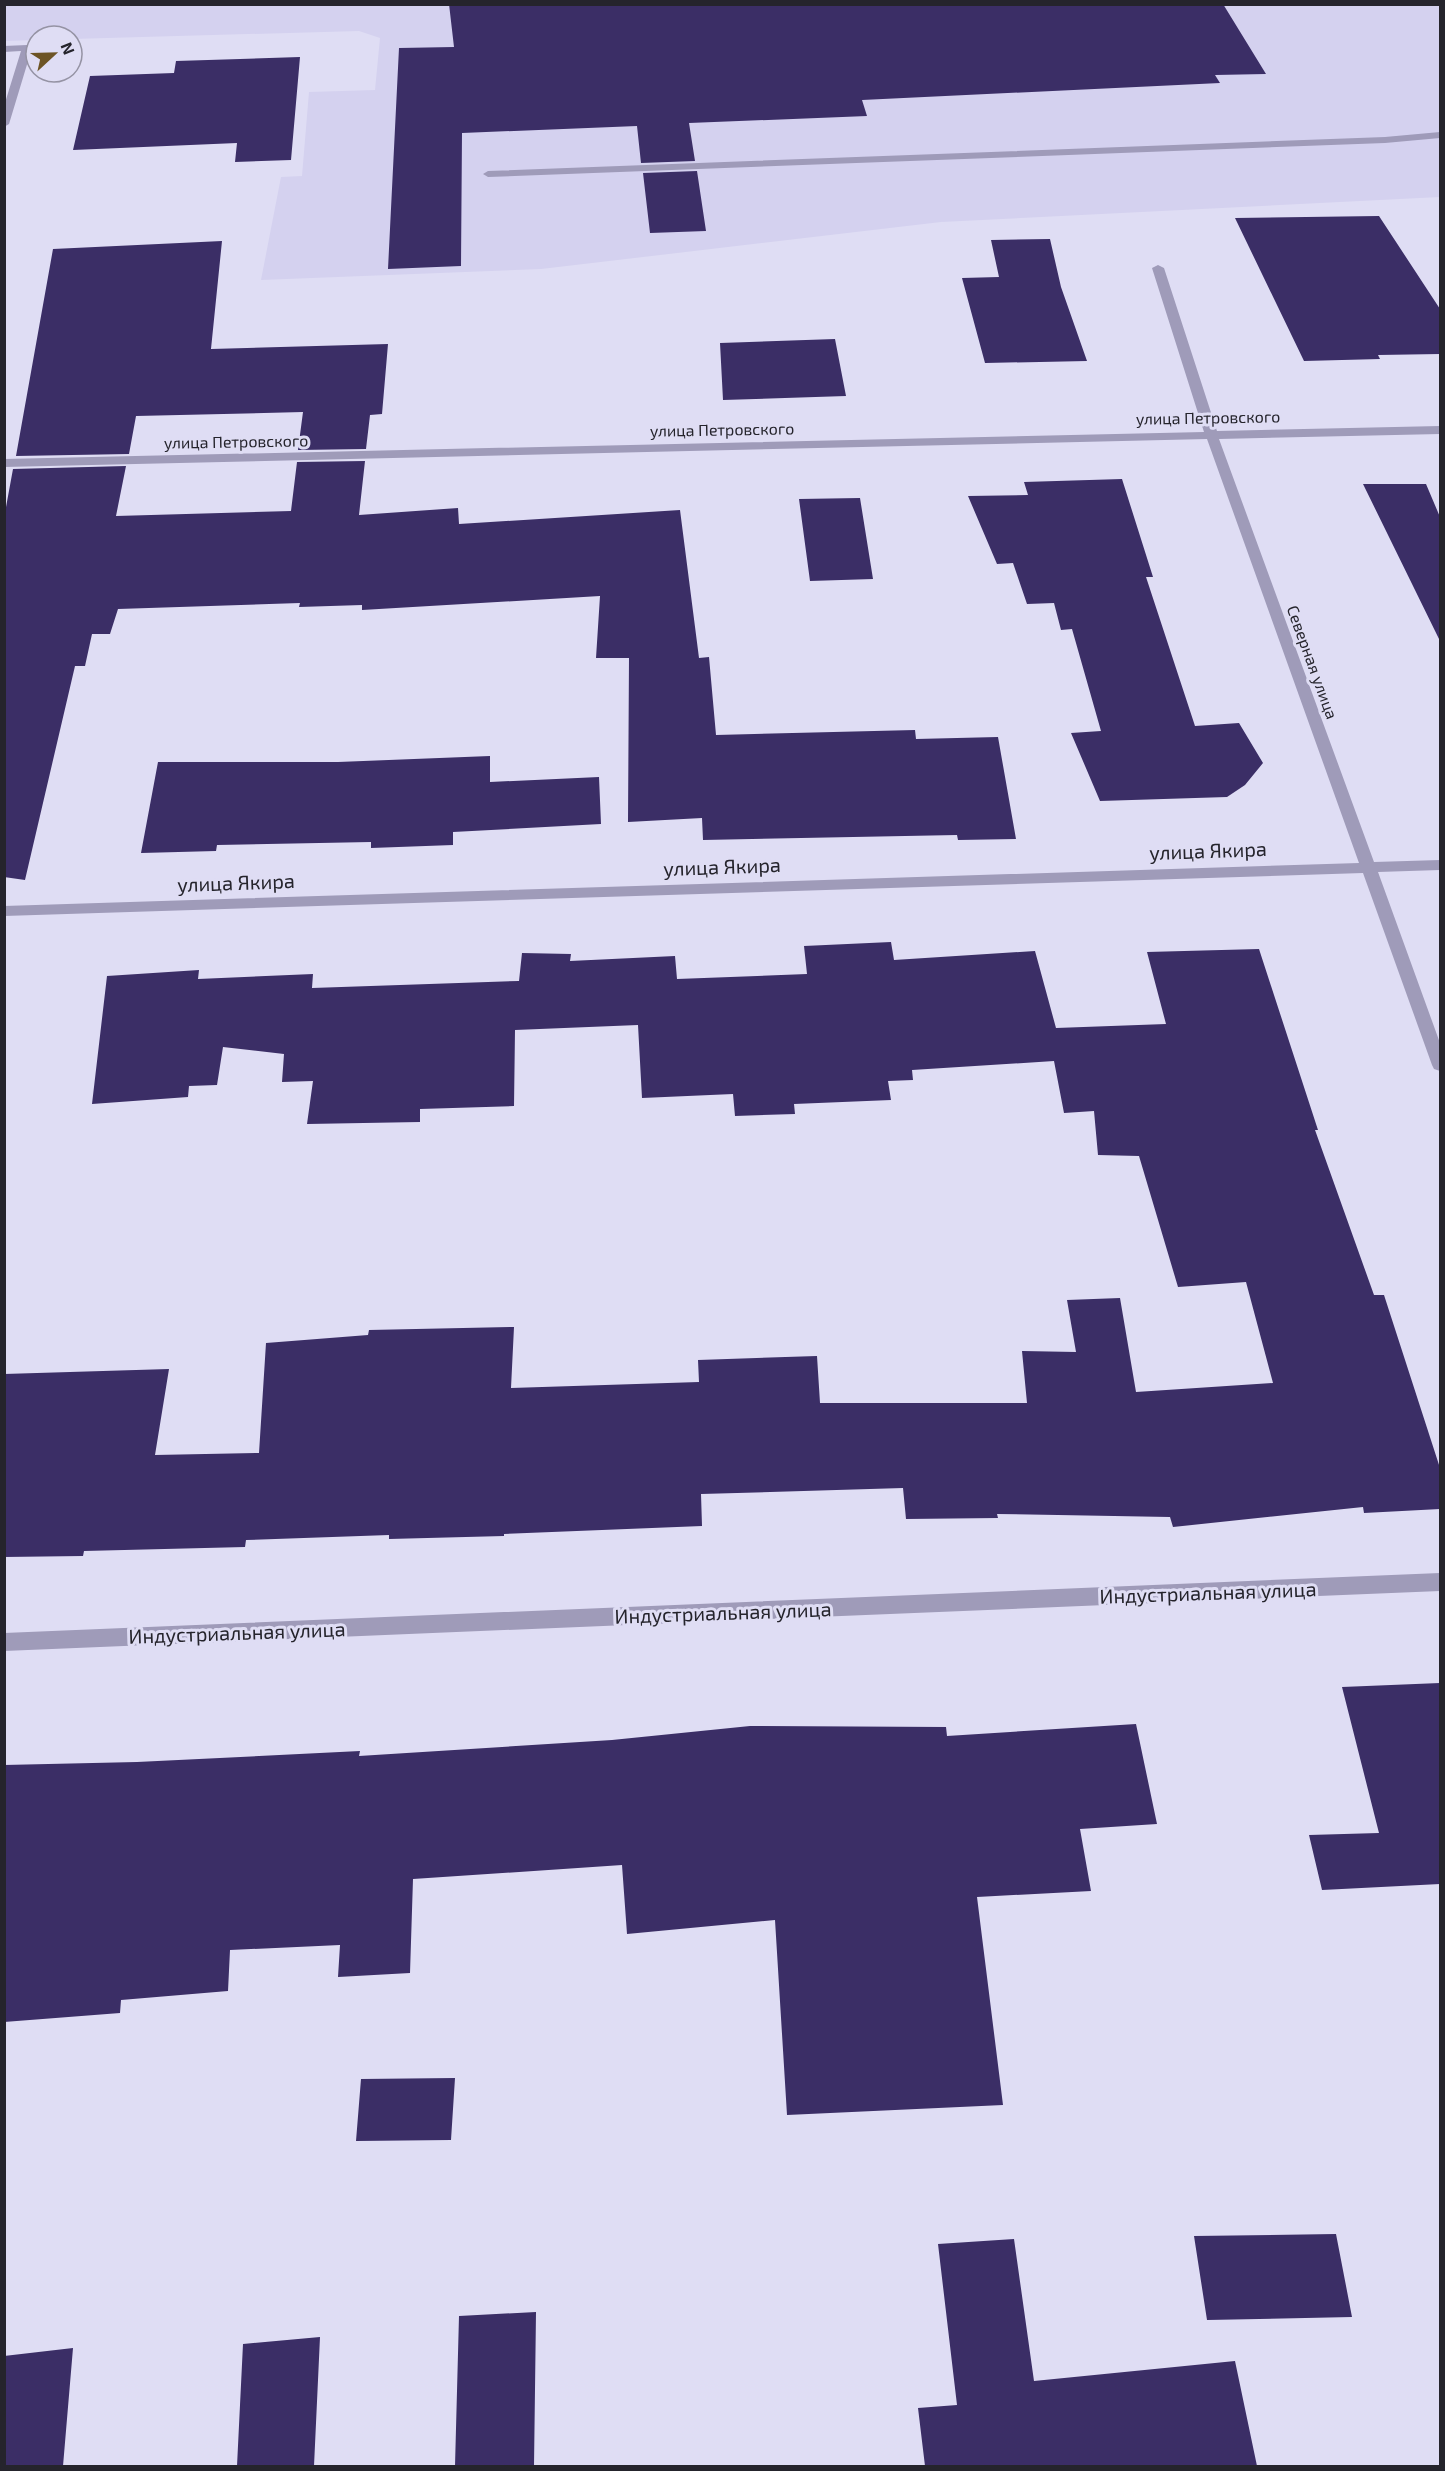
<svg xmlns="http://www.w3.org/2000/svg" width="1445" height="2471" viewBox="0 0 1445 2471" font-family="'Exo 2',sans-serif">
  <style>
    .built { fill: #d4d1ef }
    .building { fill: #3b2e66 }
    .lines { fill: none; stroke-linecap: round; stroke-linejoin: round }
    .lane { fill: #9f9bb9; fill-rule: evenodd }
    .street { fill: #9f9bb9; fill-rule: evenodd }
    .labels { text-anchor: middle; dominant-baseline: central; stroke-width: 6; stroke-linejoin: round; paint-order: stroke }
    .far-street-label { font-size: 16px; fill: #25242c; stroke: #dfddf4 }
    .street-label { font-size: 20px; fill: #25242c; stroke: #dfddf4 }
  </style>
  <rect width="100%" height="100%" fill="#dfddf4"/>
  <path class="built" d="M4,5H1440V197L941,222L541,269L261,280L281,177L302,176L309,92L375,90L380,38L359,31L72,39V36H36V40L5,41Z"/>
  <path class="building" d="M449,4H1223L1266,74L1215,75L1220,83L862,100L867,116L689,123L695,161L641,163L637,126L462,133L461,266L388,269L399,48L454,47Z
    M300,57L291,160L235,162L237,143L73,150L90,76L174,73L176,61Z
    M697,171L706,231L650,233L643,173Z
    M1379,216L1440,309V354L1378,355L1380,359L1304,361L1235,218Z
    M1050,239L1061,287L1087,361L985,363L962,278L999,277L991,240Z
    M222,241L211,349L388,344L382,414L370,415L366,449L298,450L303,412L136,416L129,454L16,456L53,249Z
    M835,339L846,396L723,400L720,343Z
    M365,461L359,515L458,508L459,524L680,510L699,658L709,657L716,735L915,730L916,739L998,737L1016,839L958,840L957,835L703,840L702,818L628,822L629,658H596L600,596L362,610V605L299,607L300,603L118,609L110,634H92L85,666H75L25,880L4,877V518L13,469L126,466L116,516L291,511L297,462Z
    M1122,479L1153,577H1146L1195,726L1239,723L1263,763L1245,785L1227,797L1100,801L1071,733L1101,731L1072,629L1061,630L1054,603L1027,604L1013,563L997,564L968,496L1028,495L1024,482Z
    M1363,484H1426L1440,517V641Z
    M860,498L873,579L810,581L799,499Z
    M490,756V782L599,777L601,824L453,832V845L371,848V842L217,845L216,851L141,853L158,762H338Z
    M891,942L894,960L1035,951L1056,1028L1166,1024L1147,952L1259,949L1318,1130H1315L1374,1295H1384L1440,1468V1509L1364,1513L1363,1507L1173,1527L1170,1517L997,1514L998,1518L906,1519L903,1488L701,1494L702,1526L504,1534V1536L389,1539V1535L246,1540L245,1547L84,1551L83,1556L4,1557V1374L169,1369L155,1455L259,1453L266,1343L368,1335L369,1330L514,1327L511,1388L699,1382L698,1360L817,1356L820,1403H1027L1022,1351L1076,1352L1067,1300L1120,1298L1136,1392L1273,1383L1246,1282L1178,1287L1139,1156L1098,1155L1094,1111L1064,1113L1054,1061L912,1070L913,1080L888,1081L891,1100L794,1104L795,1114L735,1116L733,1094L642,1098L638,1025L515,1030L514,1106L420,1109V1122L307,1124L313,1081L282,1082L284,1054L223,1047L217,1085L189,1086L188,1097L92,1104L107,976L199,970L198,979L313,974L312,988L519,981L522,953L571,954L570,961L675,956L677,979L807,974L804,946Z
    M1440,1683V1884L1322,1890L1309,1835L1379,1833L1342,1687Z
    M1136,1724L1157,1824L1080,1829L1091,1891L977,1897L1003,2105L787,2115L775,1920L627,1934L622,1865L413,1879L410,1973L338,1977L340,1945L230,1950L228,1991L121,2000L120,2013L4,2022V1765L137,1762L360,1751L359,1756L612,1740L750,1726L946,1727L947,1736Z
    M455,2078L451,2140L356,2141L361,2079Z
    M1336,2234L1352,2317L1207,2320L1194,2236Z
    M1014,2239L1034,2381L1235,2361L1257,2466H925L918,2408L957,2405L938,2244Z
    M536,2312L534,2466H455L459,2316Z
    M320,2337L314,2466H237L243,2344Z
    M73,2348L63,2466H4V2356Z"/>
  <g class="lines">
    <path class="lane" d="M1440,132V138L1385,143L488,177L483,174L488,171L1385,137Z"/>
    <path class="street" d="M27,45L32,48L9,124L4,127V106L21,51L4,52V46Z
      M1158,265L1164,268L1217,431L1440,426V434L1219,439L1374,862L1440,860V870L1378,872L1440,1043V1071L1434,1069L1432,1065L1363,873L4,916V906L1359,863L1207,439L4,467V459L1204,432L1152,268Z
      M1440,1573V1591L4,1651V1633Z"/>
  </g>
  <g class="labels">
    <g class="far-street-label">
      <text transform="translate(1208 417) rotate(-1)">улица Петровского</text>
      <text transform="translate(722 429) rotate(-1)">улица Петровского</text>
      <text transform="translate(236 441) rotate(-1)">улица Петровского</text>
      <text transform="translate(1313 662) rotate(70)">Северная улица</text>
    </g>
    <g class="street-label">
      <text transform="translate(1208 850) rotate(-2)">улица Якира</text>
      <text transform="translate(722 866) rotate(-2)">улица Якира</text>
      <text transform="translate(236 882) rotate(-2)">улица Якира</text>
      <text transform="translate(1208 1592) rotate(-2)">Индустриальная улица</text>
      <text transform="translate(723 1612) rotate(-2)">Индустриальная улица</text>
      <text transform="translate(237 1632) rotate(-2)">Индустриальная улица</text>
    </g>
  </g>
  <rect width="1445" height="2471" fill="none" stroke="#25242c" stroke-width="12"/>
  <g transform="translate(54 54) rotate(68)"><circle r="28" fill="#dfddf4" stroke="#9593a4" stroke-width="1.5"/>
  <path d="M0-4.5L10 22L0 15L-10 22Z" fill="#6d5425"/>
  <text y="-9" font-size="16" font-weight="bold" text-anchor="middle" fill="#25242c">N</text>
  </g>
</svg>
